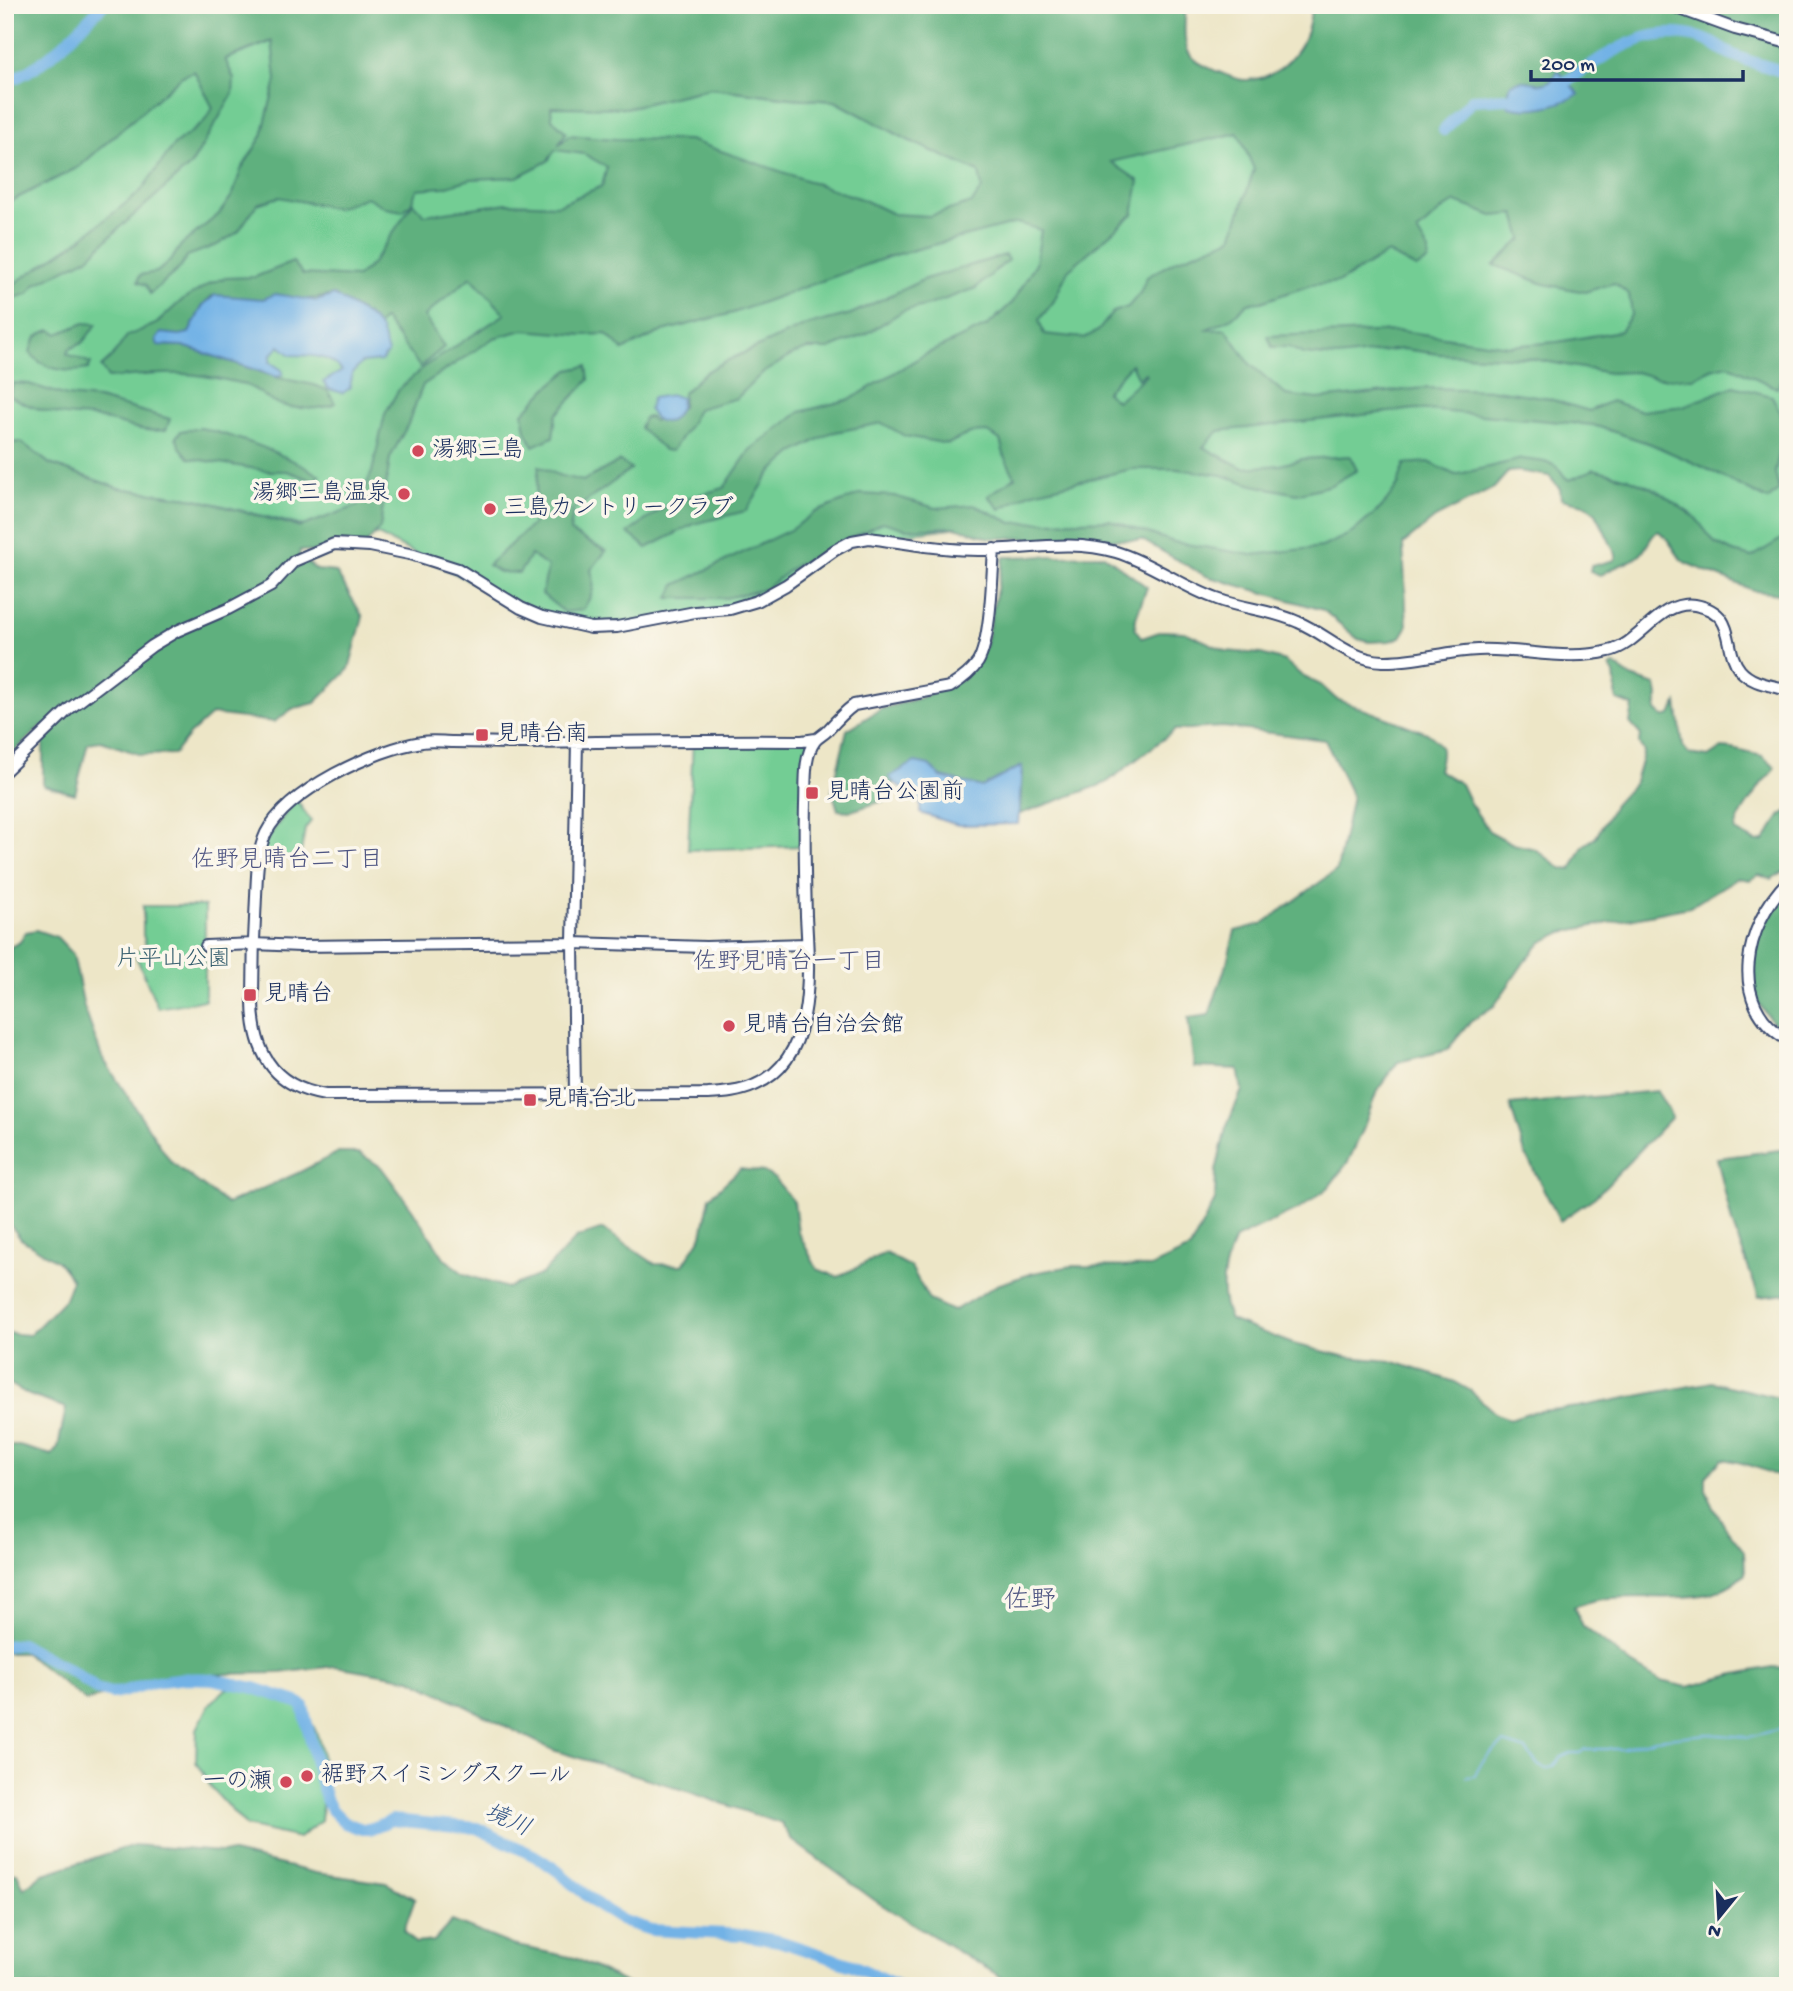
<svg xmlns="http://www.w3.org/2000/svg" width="1793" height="1991" viewBox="0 0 1793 1991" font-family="'Gochi Hand','Klee One',sans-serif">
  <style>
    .green { fill: #73cd94; stroke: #477e79; stroke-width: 2 }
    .forest { fill: #5eb07e; stroke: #3c706e; stroke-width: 2; fill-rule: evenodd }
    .water { fill: #72b2e6; stroke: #4670a2; stroke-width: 2 }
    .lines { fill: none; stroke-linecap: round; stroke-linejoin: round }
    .stream { stroke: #72b2e6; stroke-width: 2 }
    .river { stroke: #72b2e6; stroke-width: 12 }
    .secondary-casing { stroke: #3a4a6e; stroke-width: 14 }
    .secondary { stroke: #fff; stroke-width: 10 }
    .poi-dot { fill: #d1495b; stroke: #fbf7ec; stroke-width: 2.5 }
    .labels { text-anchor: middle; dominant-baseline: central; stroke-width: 7; stroke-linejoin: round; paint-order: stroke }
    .poi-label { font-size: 23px; fill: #1b2f5e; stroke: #fbf7ec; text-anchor: start }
    .park-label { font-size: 23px; fill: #355e6e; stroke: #fbf7ec }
    .neighbourhood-label { font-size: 24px; fill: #4f5683; stroke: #fbf7ec }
    .water-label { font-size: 24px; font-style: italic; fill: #355687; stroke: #fbf7ec }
    .quarter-label { font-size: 26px; fill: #4f5683; stroke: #fbf7ec }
  </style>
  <rect width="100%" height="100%" fill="#fbf7ec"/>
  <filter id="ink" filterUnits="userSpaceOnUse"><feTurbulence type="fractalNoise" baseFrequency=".0143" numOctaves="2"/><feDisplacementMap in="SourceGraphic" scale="14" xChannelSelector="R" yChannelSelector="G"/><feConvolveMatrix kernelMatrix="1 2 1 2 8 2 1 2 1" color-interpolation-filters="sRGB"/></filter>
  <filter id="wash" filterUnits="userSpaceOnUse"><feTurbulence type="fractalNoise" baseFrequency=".00686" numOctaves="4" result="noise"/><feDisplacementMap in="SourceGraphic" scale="28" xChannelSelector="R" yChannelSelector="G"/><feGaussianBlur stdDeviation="1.57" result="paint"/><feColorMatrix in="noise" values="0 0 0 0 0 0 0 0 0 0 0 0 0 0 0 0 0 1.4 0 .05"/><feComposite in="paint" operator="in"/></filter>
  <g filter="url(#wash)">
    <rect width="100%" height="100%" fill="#ede6c7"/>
    <path class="green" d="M354,10L411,36L626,108L711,88L790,98L835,101L908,140L979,172L982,188L1303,86L1788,306V553L1737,560L1560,481L1544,467L1502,472L1285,563L1193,556L1120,533L984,524L865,539L835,550L786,585L736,607L604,627L542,617L380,536L299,525L196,499L118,488L50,464L21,442L5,444V204L79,167L182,76Z
      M816,739L808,755L803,846L688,850L693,740Z
      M296,799L311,821L305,829L300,857L259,860L260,849Z
      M143,906H205V1000L158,1008L135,954L146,945L143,935Z
      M252,1684C266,1690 285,1696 297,1706C331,1733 323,1783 321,1821L299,1838L246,1826L212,1789L196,1762L197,1729L209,1705L226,1689Z"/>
    <path class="forest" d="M5,5H1186C1185,19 1183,35 1187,49C1192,61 1205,66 1216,71C1225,74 1238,81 1247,80C1286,78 1311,41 1311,5H1788V370L1777,388L1728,365L1711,369L1694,378H1658L1635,372L1609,373L1528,358L1439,354L1403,349L1338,357L1303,354L1289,347H1272L1268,336L1401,331L1509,346L1557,342L1620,331L1632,314L1629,294L1614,283L1585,292L1544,284L1494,265L1522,239L1515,214L1493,216L1456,202L1444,208L1417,232L1429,251L1428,261L1416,268L1388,253L1339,282L1311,285L1261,302L1248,303L1232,318L1205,330L1226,329L1250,364L1286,395L1318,399L1425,388L1496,390L1543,397L1589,411L1611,401L1642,411L1684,406L1734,386L1772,396L1781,413L1784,433L1775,472L1779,490L1768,500L1703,467L1651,444L1593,425L1416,409L1219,431L1203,447L1243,468L1280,465L1302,459L1350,456L1357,470L1331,485L1297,494L1253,485L1222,475L1177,469H1132L1030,493L1000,509L988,496L1015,477L1005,458L1000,440L988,432L970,433L948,444L905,436L882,423L830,433L793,453L771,472L746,511L694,524L647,548L628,533L670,503L724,488L750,450L800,412L851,399L924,355L987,326L1013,302L1036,263L1041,230L1017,223L891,256L733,313L663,331L623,350L606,334L583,335L523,330L494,338L423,385L408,424L390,458L380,528L365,546L310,552L300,550L299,556L317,570L336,572L363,617L349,669L315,703L292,709L274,722L212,714L189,735L174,754L141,755L101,741L88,743L75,794L43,785V725L5,760V444L21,442L50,464L118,488L196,499L300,527L357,506L372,472L385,414L399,389L425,366L505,314L471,277L424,316L444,347L420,367L384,319L377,326L370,317L334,295C313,299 283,303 262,300C245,299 230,296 212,296L203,305L189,333L158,345L183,346L279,378L314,385L327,390L335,403C325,411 291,409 278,404C267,400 258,389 246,385C236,382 225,380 215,378C180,370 144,375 108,378L101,367L112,357L127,336L156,324L181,301L211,283L225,278L255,277L293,262L303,274L357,277L372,264L413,203L425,215L507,203L558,205L602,186L607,167L584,154L555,150L548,161L517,177L471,179L444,187L417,189L411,204L403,211L386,208L367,197L336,208L279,197L257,204L238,232L217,245L187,256L181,267L150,294L146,285L138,282L140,275L157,272L172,259L181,245L219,214L233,194L241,170L262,136L276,80L272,41L225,59L234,79L233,94L191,165L117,230L88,258L36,284L28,294L14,298L5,306V292L15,283L78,241L140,192L174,145L203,123L213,108L194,71L182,76L79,167L5,204ZM711,88L790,98L835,101L908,140L979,172L982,188L972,203L930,216L893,214L864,200L689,140L616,139L569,135L558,146L566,132L552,119L551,107L626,108ZM1238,133L1254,169L1232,238L1177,260L1147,277L1140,293L1128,307L1113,312L1098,331L1084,338L1044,334L1039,320L1054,301L1068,270L1133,214L1139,181L1111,162ZM1131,364L1138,379L1145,373L1146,375L1117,401L1106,392Z
      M1005,255L1008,260L976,288L929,305L903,311L866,334L829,349H807L794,354L761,374L737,398L697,409L691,423L672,451L664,450L640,428L644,418L649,417L654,421L682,407L683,393L704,373L724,362L804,326L851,314L925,279Z
      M84,323L97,324L82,343L69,349L67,354L91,363L88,369C69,373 41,370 30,352C34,338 37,334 51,330L58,334Z
      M587,366L589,380L556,415L553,437L533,446L526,431L523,413L547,388L569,370Z
      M13,383L29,384L67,396L98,399L170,419L166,430C141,434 121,422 97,418C90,416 83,417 76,416C55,415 26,407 9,395Z
      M201,428C244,439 282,452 320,476L314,481L287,471H269L189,458L180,447L176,437L181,431Z
      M1522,459C1533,461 1549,460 1558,468C1564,473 1562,477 1570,480L1594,469L1628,478L1656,490L1695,517L1715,543L1733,552L1752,557L1788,535V595L1755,591L1686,563C1674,555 1671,538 1658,531C1649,537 1648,547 1640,555C1633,562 1614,566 1603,574L1600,575L1590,571L1591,566L1615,560L1616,555L1596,513L1584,504L1561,499L1560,489L1549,476L1518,471L1508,472L1494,488L1435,518L1403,544L1407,627L1401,637L1390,641L1369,642L1358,639L1323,610L1206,576L1142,540L990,538L955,527L906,529L883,522L796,565L765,589L726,598H669L675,585L790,530L816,512L861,494L894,496L936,508L975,505L1012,523L1110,520L1174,542L1252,555L1322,547L1352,533L1383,506L1398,485L1404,464L1429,462L1455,475Z
      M620,461L631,469L573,511L570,532L606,551L591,570C597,588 592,594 583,610L564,612L542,594L548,567L531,555L519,573L499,572L488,565L532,525L539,466L558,475L583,481Z
      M1104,555L1147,587L1136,618L1135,629L1142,638L1162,631L1185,632L1226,651L1261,654L1285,661L1302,676L1321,685L1336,699L1427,733C1444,744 1443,752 1438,770L1461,784L1470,803L1489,831L1513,844L1535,849L1561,868L1571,870L1583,846L1596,837L1614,805L1635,782L1644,751L1639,744L1640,734L1630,723L1633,706L1617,700L1614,674L1610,667L1614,665L1631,677L1656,685L1658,696L1656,710L1663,717L1671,715L1677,703L1683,746L1689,754L1708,757L1722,748L1732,749L1762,756L1775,767C1772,776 1765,777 1761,784C1752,799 1738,814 1735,831L1756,842L1764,841L1781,815L1788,811V869L1771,879L1759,875L1750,880L1737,878L1690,907L1563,932L1542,942L1525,961L1494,1006L1471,1021L1447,1050L1398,1062L1377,1091L1362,1132L1348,1162L1328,1188L1299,1209L1235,1239C1223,1266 1217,1292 1230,1320L1293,1344L1347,1357L1391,1361L1455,1382L1471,1391L1496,1414L1510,1419L1531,1412L1578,1407L1712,1382L1788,1400V1484C1768,1469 1745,1463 1722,1459L1706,1477V1490L1712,1504L1725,1527L1744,1551L1745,1573C1703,1618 1627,1582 1574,1607L1583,1626L1631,1664L1660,1681L1688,1687L1731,1675L1773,1667L1788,1668V1986H1016L877,1902L792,1840L782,1824L672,1786L553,1750L411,1679L335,1666L281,1673L167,1675L86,1701L25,1653H5V1446H19L52,1455L58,1447L66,1408L29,1395L5,1381V1333L30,1335L65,1299L72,1280L58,1262L21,1239L5,1218V1004L12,990L10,947L20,942L26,932L36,930L57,937L73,954L84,1007L102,1057L171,1162L227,1204L298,1173L337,1153H359L381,1167L412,1209L445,1259L464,1274L507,1288L542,1274L576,1238L603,1229L655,1264L683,1265L702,1235L710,1197L740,1169L764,1172L775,1179L794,1202L798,1232L817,1269L838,1277L885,1253L911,1267L929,1300L953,1311L997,1285L1033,1273L1072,1266L1151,1267L1190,1249L1215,1200L1216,1171L1226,1128L1242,1090L1238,1069L1194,1067L1188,1018L1209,1015L1227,962L1235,931L1262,924L1337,870L1352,796L1325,740L1223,727L1175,730L1106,783L1020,814L1022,766L982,787L941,777H890L894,783L885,789L886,800L851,811L838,810L832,791L847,730L881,709L920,698L963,679L985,646L1004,557Z
      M1781,903H1788V1020L1783,1033L1779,1032L1758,1002L1753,977L1754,953L1764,920Z
      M1657,1091L1672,1117L1595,1197L1560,1221L1525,1153L1510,1105Z
      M1788,1149V1294L1759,1297L1732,1223L1717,1158Z
      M134,1845L233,1853L316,1873L386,1883L415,1899L404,1930L415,1943L434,1941L452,1921L512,1945L575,1958L632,1986H5V1872L17,1873L24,1889L41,1875Z"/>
    <path class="water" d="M1558,71L1579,94C1558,106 1531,112 1508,106L1509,90L1511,84C1531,73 1544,97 1558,71Z
      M275,294L317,301L334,295L372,319L381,330L388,353L381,361L361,363L352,374L350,388L343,393L329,389L323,382L342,371C331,355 309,355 291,355L280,346L271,355L270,362L282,370L283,374L277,377L183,346L158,345L156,340L161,333L180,335L189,333L203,305L215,295L263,299Z
      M672,395L681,398C680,402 681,406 679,410C672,427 657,425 649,410L652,398Z
      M915,762L929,765L941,777L982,787L1022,766L1018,824L958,825L920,813V801C911,791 897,788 889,777Z"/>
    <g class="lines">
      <path class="stream" d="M1466,1777L1475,1776C1479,1761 1492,1752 1504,1743L1526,1750L1539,1766L1547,1769L1553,1766L1560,1758L1571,1753H1580L1585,1749H1622L1655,1739L1707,1734L1749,1737L1788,1727"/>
      <path class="river" d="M5,82C46,68 73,34 103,5
        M1555,89C1602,59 1644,20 1703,39C1713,42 1721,50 1731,54C1749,63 1770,66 1788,74
        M1444,130L1472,100L1524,97
        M5,1646L21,1644L75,1673L96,1689L111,1693L122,1692L153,1682L186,1678L212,1679L254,1688L297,1702L303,1706L317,1769L326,1799L331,1809L345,1823L362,1829H369L392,1820L477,1828L535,1856L555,1869L599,1906L623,1921L651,1930L743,1935L779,1941L852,1965L899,1986"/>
    </g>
  </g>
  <g filter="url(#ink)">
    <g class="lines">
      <g class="secondary-casing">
        <path id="secondary" d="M1669,5L1735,29L1788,43
          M816,739L802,741C711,740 619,742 527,743C503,743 478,742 453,742C443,742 432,740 422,742C375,749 288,790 266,833C257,852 257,875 256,896C254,929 253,963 253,996C252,1048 270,1086 325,1095L708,1094C724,1093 740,1092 755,1085C817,1058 809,971 806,916C805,879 804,841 805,804C806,784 803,757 815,741C818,737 823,735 827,731C836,721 843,713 854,705L950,687C961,680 971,673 978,662C991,639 992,577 994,549
          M5,771L69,709L152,646L177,631L228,609L271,586L294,561L334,544L370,546L414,555L458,569L521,608L542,617L591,628L617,627L695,612L730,609L757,601L786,585L835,550L852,541L869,538C907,543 947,551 985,550C1029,549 1073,539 1116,552C1152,563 1182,587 1217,599C1243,609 1272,610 1298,622C1327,634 1349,660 1383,661C1415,662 1446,651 1478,650C1521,648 1567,662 1609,651C1641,644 1660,599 1695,605C1739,613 1722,648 1740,670C1752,684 1771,685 1788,690
          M1788,881C1745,924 1726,1005 1788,1040
          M206,946L254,944L300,946L573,943L706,947L807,944
          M575,1094L573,943L577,741"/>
      </g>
      <use href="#secondary" class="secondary"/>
    </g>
  </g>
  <g class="poi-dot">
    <circle cx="418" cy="451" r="7"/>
    <circle cx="404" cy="494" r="7"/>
    <circle cx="490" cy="509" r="7"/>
    <rect x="475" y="728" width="14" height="14" rx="3.5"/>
    <rect x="805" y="786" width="14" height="14" rx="3.5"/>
    <rect x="243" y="988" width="14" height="14" rx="3.5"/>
    <circle cx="729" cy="1026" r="7"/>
    <rect x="523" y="1093" width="14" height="14" rx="3.5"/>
    <circle cx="307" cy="1776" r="7"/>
    <circle cx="286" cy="1782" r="7"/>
  </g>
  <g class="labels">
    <g class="poi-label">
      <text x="432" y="451">湯郷三島</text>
      <text x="390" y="494" text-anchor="end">湯郷三島温泉</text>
      <text x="504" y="509">三島カントリークラブ</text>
      <text x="496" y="735">見晴台南</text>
      <text x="826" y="793">見晴台公園前</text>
      <text x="264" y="995">見晴台</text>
      <text x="743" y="1026">見晴台自治会館</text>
      <text x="544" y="1100">見晴台北</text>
      <text x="321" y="1776">裾野スイミングスクール</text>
      <text x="272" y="1782" text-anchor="end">一の瀬</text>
    </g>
    <g class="park-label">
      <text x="173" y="960">片平山公園</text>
    </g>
    <g class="neighbourhood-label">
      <text x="287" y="861">佐野見晴台二丁目</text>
      <text x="789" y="963">佐野見晴台一丁目</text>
    </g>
    <g class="water-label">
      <text transform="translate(507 1822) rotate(24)">境川</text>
    </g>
    <g class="quarter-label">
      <text x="1030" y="1602">佐野</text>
    </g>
  </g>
  <rect width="1793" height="1991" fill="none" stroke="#fbf7ec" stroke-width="28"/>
  <g transform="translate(1719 1917) rotate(198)" stroke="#fbf7ec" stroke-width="5" paint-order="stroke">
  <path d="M0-5L12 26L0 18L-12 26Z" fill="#1b2f5e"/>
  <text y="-10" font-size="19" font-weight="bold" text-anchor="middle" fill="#1b2f5e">N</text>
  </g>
  <path d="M1531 70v10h212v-10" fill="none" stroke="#1b2f5e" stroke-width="3.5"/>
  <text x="1541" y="70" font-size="21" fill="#1b2f5e" stroke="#fbf7ec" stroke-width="5" paint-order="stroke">200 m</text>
</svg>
